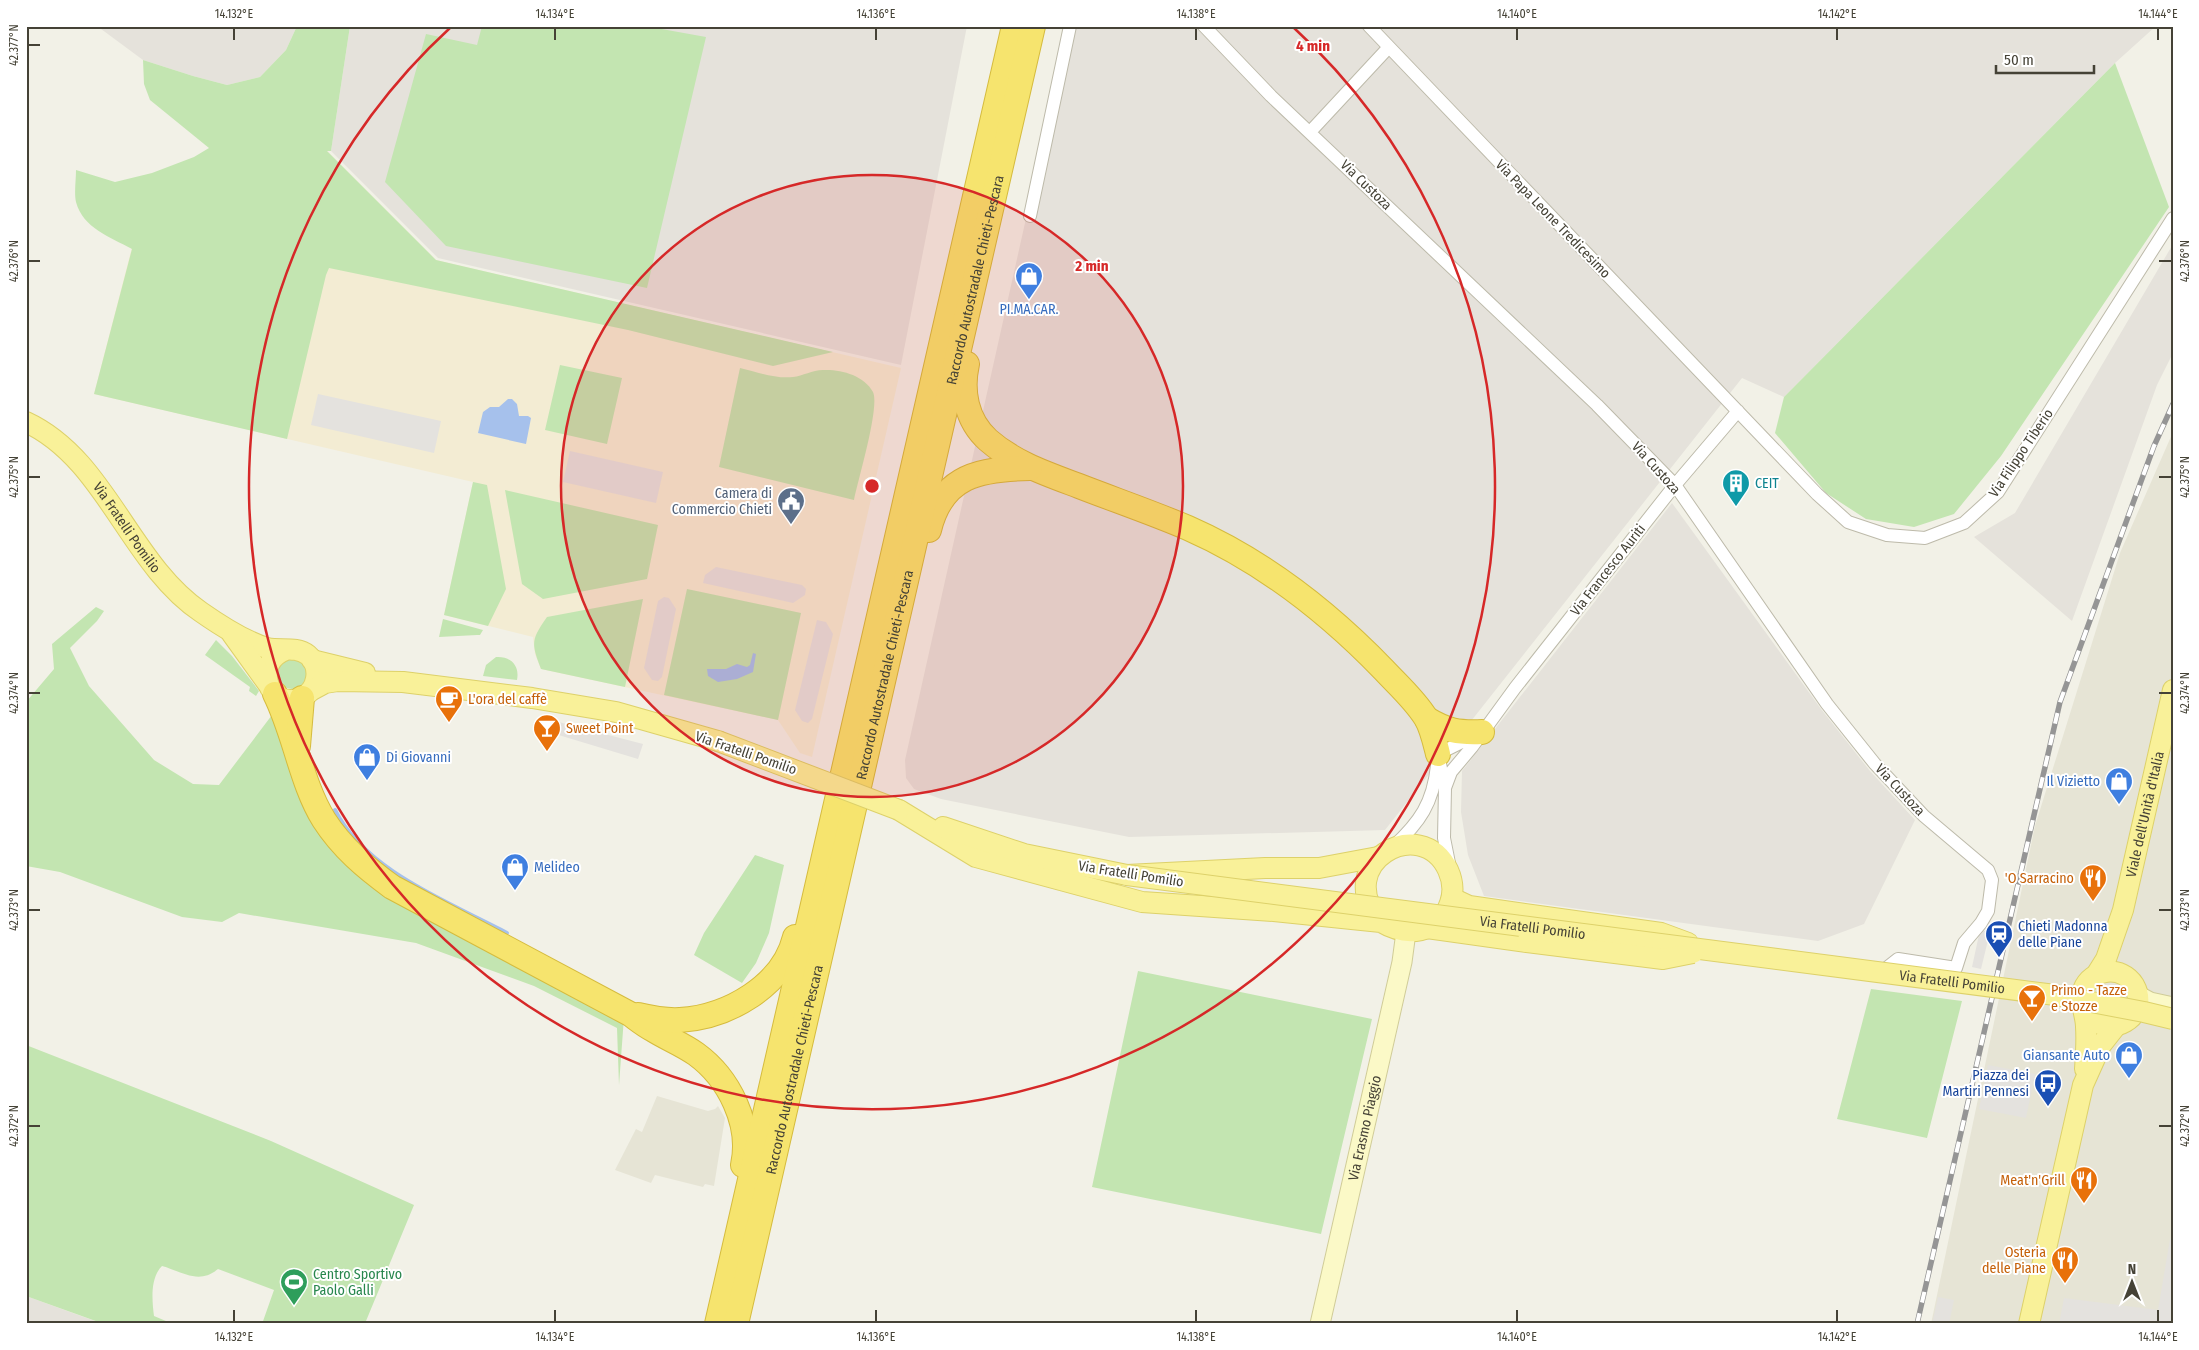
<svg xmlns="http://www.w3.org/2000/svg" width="2199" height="1350" viewBox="0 0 2199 1350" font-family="'Fira Sans Condensed',sans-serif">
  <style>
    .residential { fill: #e6e4d5 }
    .commercial { fill: #f3ecd3 }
    .industrial { fill: #e5e2db }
    .green { fill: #c3e5b1 }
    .parking { fill: #e4e2de }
    .water { fill: #a6c1ec }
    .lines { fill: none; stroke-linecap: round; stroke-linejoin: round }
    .stream { stroke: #a6c1ec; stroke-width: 4 }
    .street-casing { stroke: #bdbaaa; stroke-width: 14 }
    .secondary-casing { stroke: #d0cc98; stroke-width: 21 }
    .primary-casing { stroke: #ddd16a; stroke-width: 22 }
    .highway-casing { stroke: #d5bb3e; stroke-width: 26 }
    .street { stroke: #fff; stroke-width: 12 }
    .secondary { stroke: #fbf9c7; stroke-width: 19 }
    .primary { stroke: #f9f199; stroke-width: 20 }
    .highway { stroke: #f6e46e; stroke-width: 24 }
    .rail-casing { stroke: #959595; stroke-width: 5.5 }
    .rail { stroke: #fff; stroke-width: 4; stroke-dasharray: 11; stroke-linecap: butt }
    .primary-bridge-casing { stroke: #ddd16a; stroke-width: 22; stroke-linecap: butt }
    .primary-bridge { stroke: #f9f199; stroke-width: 20 }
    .ticks { fill: none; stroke: #454236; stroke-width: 2 }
    .ring { fill: none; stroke: #d62828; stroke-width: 2.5 }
    .labels { text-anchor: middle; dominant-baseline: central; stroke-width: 4; stroke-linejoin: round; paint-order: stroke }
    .street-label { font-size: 14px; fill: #454236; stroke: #fff }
    .shop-label { font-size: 14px; fill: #366cbe; stroke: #fff; text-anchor: start }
    .culture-label { font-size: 14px; fill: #0d838f; stroke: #fff; text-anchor: start }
    .service-label { font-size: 14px; fill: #4e5e75; stroke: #fff; text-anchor: end }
    .food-label { font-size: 14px; fill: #c56008; stroke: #fff; text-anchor: start }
    .transit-label { font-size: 14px; fill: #164399; stroke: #fff; text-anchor: start }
    .leisure-label { font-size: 14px; fill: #27864d; stroke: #fff; text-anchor: start }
    .centre { fill: #d62828; stroke: #fff; stroke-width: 2.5 }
    .ring-label { font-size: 15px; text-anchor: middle; font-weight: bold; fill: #d62828; stroke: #fff; stroke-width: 4; stroke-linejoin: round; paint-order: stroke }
    .neatline { fill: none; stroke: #454236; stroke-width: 2 }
    .ticks-label { font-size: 12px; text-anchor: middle; fill: #454236 }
  </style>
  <rect width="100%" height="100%" fill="#f2f1e7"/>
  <path class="residential" d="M2173,432V1324H1931L2035,826L2120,553Z
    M657,1096L708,1111L715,1109L718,1106L725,1118L714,1186L705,1184L703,1187L655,1175L651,1183L615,1170L636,1129L642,1132Z"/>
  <path class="commercial" d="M326,150L436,260L901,368L812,757L800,753L778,720L541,669L535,654L533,637L444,615L473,482L94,394L137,228Z"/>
  <path class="industrial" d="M97,26H297L286,50L260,77L227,85L193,76L143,60Z
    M350,26H967L901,365L438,258L331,151Z
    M1069,26H2156L2115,63L1784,397L1742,378L1385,830L1129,837L941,799L914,789L906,778L905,760Z
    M2173,244V353L2157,385L2072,621L1974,537L2015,513Z
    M1672,503L1821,709L1870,771L1915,820L1864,924L1818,941L1484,896L1468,855L1461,812L1462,771Z
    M26,1296L81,1316L104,1324H26Z"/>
  <path class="green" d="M297,26H350L331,151H327L436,260L833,352L773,366L628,330L329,268L326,275L287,439L94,394L132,249C110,237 83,228 76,202C74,193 76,180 76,170L115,182L152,173L194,157L209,148L150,100L144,84L143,60L193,76L227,85L260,77L286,50Z
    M482,26H645L706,37L647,288L446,246L385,182L426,34L477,45Z
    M2115,63L2169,207L2001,456L1954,514L1914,527L1866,519L1826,493L1775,433L1784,397Z
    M560,365L622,378L607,444L545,430Z
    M740,368C757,372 776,379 793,377C803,376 812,370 823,370C840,369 864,375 873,392C880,407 858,480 854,500L719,467Z
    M473,482L487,485L506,589L488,626L444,615Z
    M505,490L658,525L647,579L543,599L522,584Z
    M687,589L801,613L778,720L664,695Z
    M643,599L625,687L541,669C531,643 531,640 547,617Z
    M96,607L104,611L97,621L70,648L89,686L154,760L193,784L219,785L272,715L319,834L624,1017L619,1085L617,1028L534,986L416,943L239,913L222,922L182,917L60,872L26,866V702L54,669L52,644Z
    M443,619L483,630L480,635H477L439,637Z
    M216,640L232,656L259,691L256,696L249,691L250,687L205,655Z
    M496,657C510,656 520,665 517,680L483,676L486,665Z
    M277 674a15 15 0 1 1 30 0a15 15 0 1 1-30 0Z
    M755,855L784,865L769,933L756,963L742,983L694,955L704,933Z
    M1138,971L1372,1019L1321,1234L1092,1187Z
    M1871,989L1962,1001L1927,1138L1837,1119Z
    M26,1045L271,1141L414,1205L366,1321L371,1324H262L274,1290L218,1269C199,1285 183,1272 162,1266C150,1278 152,1300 154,1316L173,1324H104L26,1296Z"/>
  <path class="parking" d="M318,394L441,421L434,453L311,425Z
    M570,451L663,472L656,503L563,482Z
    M716,567L802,585L806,589L805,595L793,603L703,583L705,575Z
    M664,597L669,598L676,609L662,677L658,681L652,680L644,668L658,601Z
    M817,620L826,622L833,634L812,719L808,723L802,721L795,710Z
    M551,720L643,744L638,759L542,730Z
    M1980,930L1990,932L1981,969L1972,967Z
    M1988,1065L2035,1074L2026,1118L1979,1109Z
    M2170,1239H2173V1324H2059L2064,1298L2158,1310Z
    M1938,1297L1954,1300L1949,1324H1932Z"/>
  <path class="water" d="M508,399H512L517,404L519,416H528L531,418L526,444L478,433L483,412L490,407H499Z
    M753,653L756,654L753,672L737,679L718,682L708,676L707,669H726L737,664L747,667L750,665Z"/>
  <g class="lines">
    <path class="stream" d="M335,810C365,871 451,903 507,933"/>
    <g class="street-casing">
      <path id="street" d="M1204,26L1271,96L1597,405L1675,485L1827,704L1875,764L1924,816L1988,870L1992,880L1988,911L1981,923L1964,943L1956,968L1898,959L1879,974
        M1369,26L1817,494L1848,522L1887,535L1925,538L1964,523L1998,492L2173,218
        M1310,132L1389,47
        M1030,216L1070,26
        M1438,754L1445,788L1444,838L1450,868
        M1438,754L1474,736
        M1445,788L1451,772L1472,747L1515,688L1675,485L1738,411
        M1393,847C1420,822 1433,803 1437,766"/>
    </g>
    <g class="secondary-casing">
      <g id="secondary">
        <path d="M2137,995L2150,1002L2173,1007"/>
        <path id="s1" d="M1320,1324L1402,962L1406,932"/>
      </g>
    </g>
    <g class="primary-casing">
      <g id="primary">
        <path id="s2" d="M26,422C106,459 129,563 201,612C221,626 244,641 267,648C281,651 296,646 308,655C322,667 318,692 300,698C269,710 251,663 286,650"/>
        <path d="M232,634L268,684"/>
        <path d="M312,660L365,673"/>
        <path d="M312,690L325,683L338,681L403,682L532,698L616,712L718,741"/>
        <path d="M899,810L976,857L1142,902L1274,911L1381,922C1406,937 1439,935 1450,903C1454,892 1453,881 1448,870C1421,812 1330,864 1381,922"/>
        <path d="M943,827L1024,854L1127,875L1265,868H1319L1378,857"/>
        <path d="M1452,898L1469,906L1661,933L1688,943"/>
        <path d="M1427,928L1527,942"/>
        <path id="s3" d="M2096,975L2106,959L2123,910L2173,690"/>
        <path d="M2085,1013C2109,1042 2152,1017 2134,985C2122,965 2091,968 2083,990C2079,1003 2086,1015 2086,1027C2087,1041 2086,1055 2085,1069"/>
        <path d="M2029,1324L2083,1085L2101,1045L2116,1026"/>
      </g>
    </g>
    <g class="highway-casing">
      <g id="highway">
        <path d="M967,364C961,391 966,420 988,440C1014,463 1047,474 1079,486C1115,500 1153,513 1188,528C1263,561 1328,612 1384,670C1398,685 1415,700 1426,718C1432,728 1435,742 1438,754"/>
        <path d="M929,530C942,475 980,469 1030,468"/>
        <path d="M275,694C295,734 301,783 324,820C342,848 366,868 392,887L630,1014C637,1019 644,1025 652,1029C666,1038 682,1044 696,1054C729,1078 752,1124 743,1165"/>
        <path d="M1427,719C1447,731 1458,733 1482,732"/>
        <path d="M298,746L302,698"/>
        <path d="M638,1015C651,1018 666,1021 680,1020C728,1017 783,986 795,937"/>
        <path d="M717,1324L1014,26"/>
        <path id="s4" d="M736,1324L1033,26"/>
      </g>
    </g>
    <use href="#street" class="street"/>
    <use href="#secondary" class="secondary"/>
    <use href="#primary" class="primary"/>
    <use href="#highway" class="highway"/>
    <g class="rail-casing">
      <path id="rail" d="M1917,1324L2060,702L2154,446L2173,404"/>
    </g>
    <use href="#rail" class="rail"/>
    <g class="primary-bridge-casing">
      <g id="primary-bridge">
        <path d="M718,741L899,810"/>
        <path id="s5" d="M1127,875L2055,995L2144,1012L2173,1019"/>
        <path d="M1527,942L1663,959L1693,953"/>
      </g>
    </g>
    <use href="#primary-bridge" class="primary-bridge"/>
  </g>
  <path class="ticks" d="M234,28V40M555,28V40M876,28V40M1196,28V40M1517,28V40M1837,28V40M2158,28V40M28,45H40M28,261H40M2159,261H2172M28,477H40M2159,477H2172M28,693H40M2159,693H2172M28,910H40M2159,910H2172M28,1126H40M2159,1126H2172M234,1310V1322M555,1310V1322M876,1310V1322M1196,1310V1322M1517,1310V1322M1837,1310V1322M2158,1310V1322"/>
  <circle cx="872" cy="486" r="311" fill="#d62828" fill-opacity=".12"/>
  <g class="ring">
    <circle cx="872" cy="486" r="311"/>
    <path d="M1293 27A623 623 0 1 1 451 27"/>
  </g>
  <defs>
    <g id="shop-pin" transform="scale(1.4375)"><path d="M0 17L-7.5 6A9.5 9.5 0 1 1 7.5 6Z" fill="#3f7fe0" stroke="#fff"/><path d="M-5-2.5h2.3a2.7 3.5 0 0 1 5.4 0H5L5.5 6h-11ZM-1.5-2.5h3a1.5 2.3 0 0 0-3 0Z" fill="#fff"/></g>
    <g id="building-pin" transform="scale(1.4375)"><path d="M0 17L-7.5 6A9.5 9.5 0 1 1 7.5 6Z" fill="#0f9aa8" stroke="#fff"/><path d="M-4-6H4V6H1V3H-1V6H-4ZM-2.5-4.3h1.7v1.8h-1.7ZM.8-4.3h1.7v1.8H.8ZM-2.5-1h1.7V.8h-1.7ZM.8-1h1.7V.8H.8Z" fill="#fff"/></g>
    <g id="civic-pin" transform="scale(1.4375)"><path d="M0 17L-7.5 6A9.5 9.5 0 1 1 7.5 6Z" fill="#5c6f8a" stroke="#fff"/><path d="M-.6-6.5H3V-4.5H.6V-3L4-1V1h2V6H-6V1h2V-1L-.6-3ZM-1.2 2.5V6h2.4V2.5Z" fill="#fff"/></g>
    <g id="cafe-pin" transform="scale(1.4375)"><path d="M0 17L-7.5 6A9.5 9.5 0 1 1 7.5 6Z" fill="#e8710a" stroke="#fff"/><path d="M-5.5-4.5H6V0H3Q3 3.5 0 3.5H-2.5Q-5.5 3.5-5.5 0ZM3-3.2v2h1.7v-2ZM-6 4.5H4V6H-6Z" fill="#fff"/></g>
    <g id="bar-pin" transform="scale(1.4375)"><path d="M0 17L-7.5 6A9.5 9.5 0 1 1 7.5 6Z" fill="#e8710a" stroke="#fff"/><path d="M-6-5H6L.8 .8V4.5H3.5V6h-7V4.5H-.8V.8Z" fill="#fff"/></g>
    <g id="restaurant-pin" transform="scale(1.4375)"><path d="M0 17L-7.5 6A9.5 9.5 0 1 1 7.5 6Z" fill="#e8710a" stroke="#fff"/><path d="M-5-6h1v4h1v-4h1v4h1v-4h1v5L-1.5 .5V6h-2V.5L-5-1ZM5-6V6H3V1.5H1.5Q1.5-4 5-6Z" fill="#fff"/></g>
    <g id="station-pin" transform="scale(1.4375)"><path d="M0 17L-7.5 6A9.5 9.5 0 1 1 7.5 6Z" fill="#1a4fb4" stroke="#fff"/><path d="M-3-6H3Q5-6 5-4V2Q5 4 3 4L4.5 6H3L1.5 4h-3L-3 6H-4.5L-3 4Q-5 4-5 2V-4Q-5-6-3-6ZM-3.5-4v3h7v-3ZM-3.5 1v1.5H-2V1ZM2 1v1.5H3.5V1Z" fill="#fff"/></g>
    <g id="bus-pin" transform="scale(1.4375)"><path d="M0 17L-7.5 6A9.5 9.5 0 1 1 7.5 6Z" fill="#1a4fb4" stroke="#fff"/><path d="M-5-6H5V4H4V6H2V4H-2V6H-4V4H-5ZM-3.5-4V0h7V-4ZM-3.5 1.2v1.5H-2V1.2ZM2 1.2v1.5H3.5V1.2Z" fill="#fff"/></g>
    <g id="stadium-pin" transform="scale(1.4375)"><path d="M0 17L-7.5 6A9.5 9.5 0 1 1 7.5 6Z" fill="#2e9e5b" stroke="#fff"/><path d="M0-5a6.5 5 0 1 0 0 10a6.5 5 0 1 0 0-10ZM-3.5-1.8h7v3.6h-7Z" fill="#fff"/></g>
  </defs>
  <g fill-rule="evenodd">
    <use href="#shop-pin" x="1029" y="276"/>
    <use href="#building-pin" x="1736" y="483"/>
    <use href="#civic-pin" x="791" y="501"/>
    <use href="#cafe-pin" x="449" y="699"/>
    <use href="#bar-pin" x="547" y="728"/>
    <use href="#shop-pin" x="367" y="757"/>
    <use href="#shop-pin" x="2119" y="781"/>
    <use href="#shop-pin" x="515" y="867"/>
    <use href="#restaurant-pin" x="2093" y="878"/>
    <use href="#station-pin" x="1999" y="934"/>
    <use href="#bar-pin" x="2032" y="998"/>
    <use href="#shop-pin" x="2129" y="1055"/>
    <use href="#bus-pin" x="2048" y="1083"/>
    <use href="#restaurant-pin" x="2084" y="1180"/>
    <use href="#restaurant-pin" x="2065" y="1260"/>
    <use href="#stadium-pin" x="294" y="1282"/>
  </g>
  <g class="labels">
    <g class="street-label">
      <text transform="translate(1366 185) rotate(44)">Via Custoza</text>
      <text transform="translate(1553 219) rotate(46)">Via Papa Leone Tredicesimo</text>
      <text stroke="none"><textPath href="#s4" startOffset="1071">Raccordo Autostradale Chieti-Pescara</textPath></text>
      <text transform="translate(2021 453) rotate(-56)">Via Filippo Tiberio</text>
      <text transform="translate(1656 468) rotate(48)">Via Custoza</text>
      <text stroke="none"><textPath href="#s2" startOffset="148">Via Fratelli Pomilio</textPath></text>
      <text transform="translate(1608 570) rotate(-52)">Via Francesco Auriti</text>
      <text stroke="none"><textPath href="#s4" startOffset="666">Raccordo Autostradale Chieti-Pescara</textPath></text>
      <text transform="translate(746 753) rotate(19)">Via Fratelli Pomilio</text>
      <text transform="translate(1900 790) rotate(47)">Via Custoza</text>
      <text stroke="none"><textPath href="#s3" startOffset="169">Viale dell'Unità d'Italia</textPath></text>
      <text transform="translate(1131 874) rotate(9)">Via Fratelli Pomilio</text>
      <text stroke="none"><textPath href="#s5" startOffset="409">Via Fratelli Pomilio</textPath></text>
      <text stroke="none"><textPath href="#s5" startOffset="832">Via Fratelli Pomilio</textPath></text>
      <text stroke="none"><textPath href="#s4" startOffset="261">Raccordo Autostradale Chieti-Pescara</textPath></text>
      <text stroke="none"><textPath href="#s1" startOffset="201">Via Erasmo Piaggio</textPath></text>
    </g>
    <g class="shop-label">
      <text x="1029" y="309" text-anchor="middle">PI.MA.CAR.</text>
      <text x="386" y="757">Di Giovanni</text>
      <text x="2100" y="781" text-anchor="end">Il Vizietto</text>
      <text x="534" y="867">Melideo</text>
      <text x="2110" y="1055" text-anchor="end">Giansante Auto</text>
    </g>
    <g class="culture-label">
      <text x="1755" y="483">CEIT</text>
    </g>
    <g class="service-label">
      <text x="772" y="493">Camera di<tspan x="772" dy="16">Commercio Chieti</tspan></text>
    </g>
    <g class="food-label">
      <text x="468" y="699">L'ora del caffè</text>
      <text x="566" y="728">Sweet Point</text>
      <text x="2074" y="878" text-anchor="end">'O Sarracino</text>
      <text x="2051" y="990">Primo - Tazze<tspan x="2051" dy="16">e Stozze</tspan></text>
      <text x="2065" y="1180" text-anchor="end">Meat'n'Grill</text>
      <text x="2046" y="1252" text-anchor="end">Osteria<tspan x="2046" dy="16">delle Piane</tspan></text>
    </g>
    <g class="transit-label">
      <text x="2018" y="926">Chieti Madonna<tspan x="2018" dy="16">delle Piane</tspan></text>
      <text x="2029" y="1075" text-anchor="end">Piazza dei<tspan x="2029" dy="16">Martiri Pennesi</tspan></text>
    </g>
    <g class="leisure-label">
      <text x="313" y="1274">Centro Sportivo<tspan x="313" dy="16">Paolo Galli</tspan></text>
    </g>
  </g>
  <circle cx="872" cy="486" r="8" class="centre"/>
  <g class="ring-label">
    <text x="1313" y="51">4 min</text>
    <text x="1092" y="271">2 min</text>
  </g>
  <rect width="2199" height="1350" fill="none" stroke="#ffffff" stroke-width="55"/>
  <g transform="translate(2132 1282)" stroke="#ffffff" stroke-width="4" paint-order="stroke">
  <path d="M0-4L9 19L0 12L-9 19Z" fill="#454236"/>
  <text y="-8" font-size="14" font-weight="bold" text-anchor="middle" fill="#454236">N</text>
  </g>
  <path d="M1996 65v8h98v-8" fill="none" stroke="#454236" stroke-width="2.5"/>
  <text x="2004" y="65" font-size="15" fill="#454236" stroke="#ffffff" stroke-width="4" paint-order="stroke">50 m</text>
  <rect x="28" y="28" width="2144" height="1294" class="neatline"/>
  <g class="ticks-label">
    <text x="234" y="18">14.132°E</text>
    <text x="555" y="18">14.134°E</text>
    <text x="876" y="18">14.136°E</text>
    <text x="1196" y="18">14.138°E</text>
    <text x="1517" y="18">14.140°E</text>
    <text x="1837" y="18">14.142°E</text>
    <text x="2158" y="18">14.144°E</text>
    <text transform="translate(14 45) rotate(-90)" y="4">42.377°N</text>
    <text transform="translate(14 261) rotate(-90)" y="4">42.376°N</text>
    <text transform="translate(2185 261) rotate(-90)" y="4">42.376°N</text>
    <text transform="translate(14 477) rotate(-90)" y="4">42.375°N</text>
    <text transform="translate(2185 477) rotate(-90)" y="4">42.375°N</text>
    <text transform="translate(14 693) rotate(-90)" y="4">42.374°N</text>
    <text transform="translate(2185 693) rotate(-90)" y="4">42.374°N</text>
    <text transform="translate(14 910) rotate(-90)" y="4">42.373°N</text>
    <text transform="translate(2185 910) rotate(-90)" y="4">42.373°N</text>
    <text transform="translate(14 1126) rotate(-90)" y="4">42.372°N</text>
    <text transform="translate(2185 1126) rotate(-90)" y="4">42.372°N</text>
    <text x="234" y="1341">14.132°E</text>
    <text x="555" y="1341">14.134°E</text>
    <text x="876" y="1341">14.136°E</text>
    <text x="1196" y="1341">14.138°E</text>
    <text x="1517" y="1341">14.140°E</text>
    <text x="1837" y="1341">14.142°E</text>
    <text x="2158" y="1341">14.144°E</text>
  </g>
</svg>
